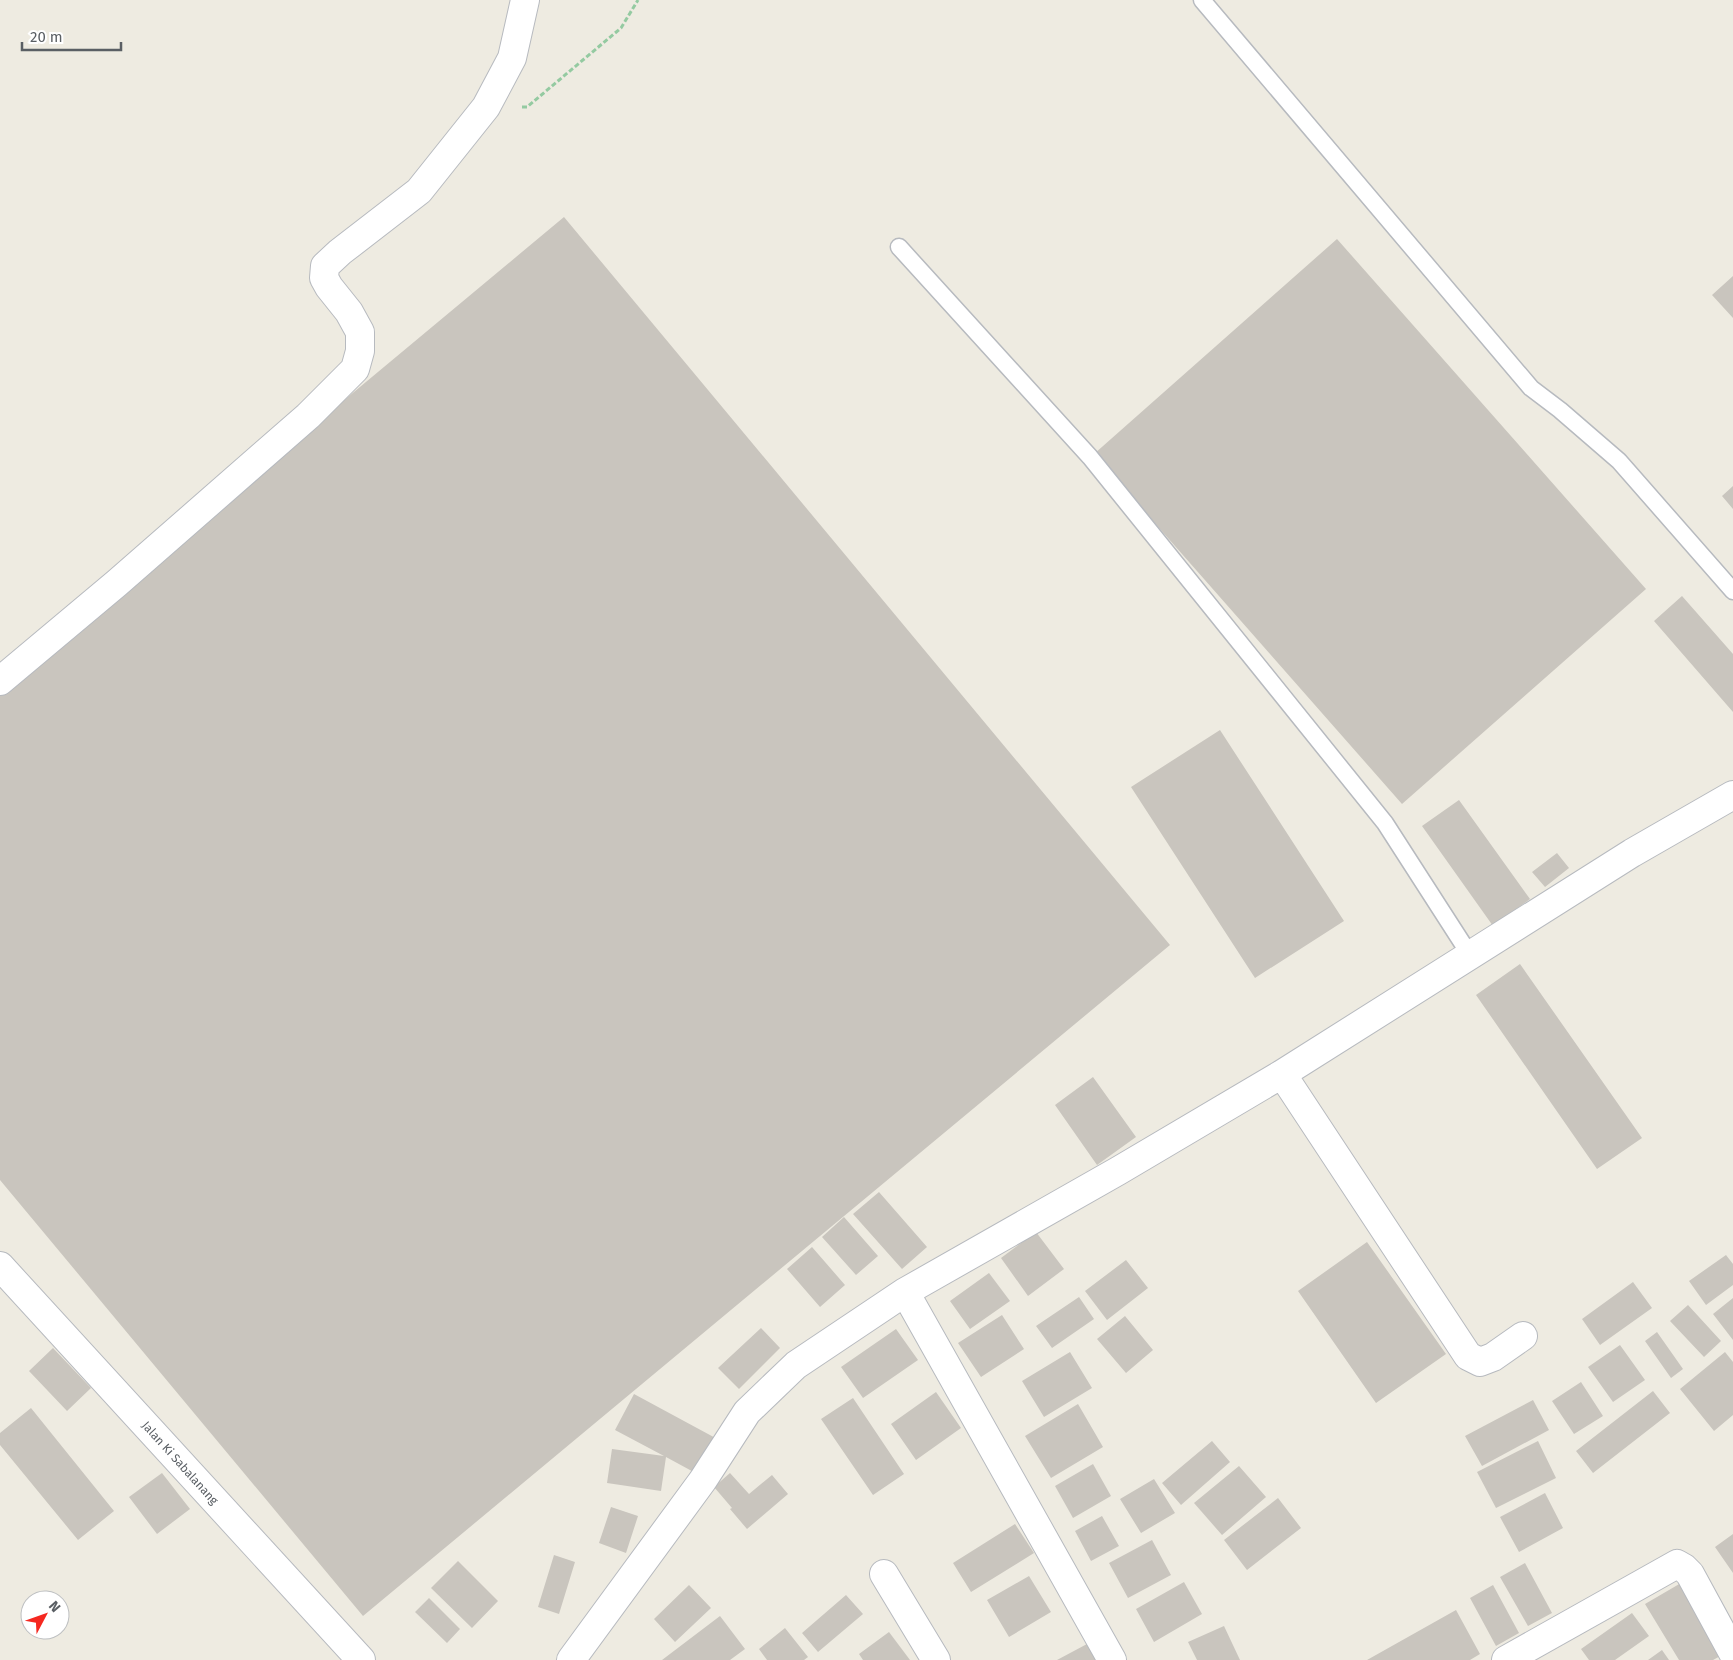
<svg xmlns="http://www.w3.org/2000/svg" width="1733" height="1660" viewBox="0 0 1733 1660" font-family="'Fira Sans',sans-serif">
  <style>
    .building { fill: #c9c5be }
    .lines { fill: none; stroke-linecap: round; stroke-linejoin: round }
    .service-casing { stroke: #b7babf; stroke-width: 19 }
    .minor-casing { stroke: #b7babf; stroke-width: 30 }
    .path { stroke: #94caa1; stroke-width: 3; stroke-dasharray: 5 2.5; stroke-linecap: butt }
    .service { stroke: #fff; stroke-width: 16 }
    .minor { stroke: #fff; stroke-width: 28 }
    .labels { text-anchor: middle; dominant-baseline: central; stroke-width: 4; stroke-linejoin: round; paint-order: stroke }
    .street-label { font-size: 12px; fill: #5a5f64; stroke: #fff }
  </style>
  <rect width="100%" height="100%" fill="#eeebe1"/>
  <path class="building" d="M564,217L1170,945L363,1616L0,1180V687Z
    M1337,239L1646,589L1402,804L1094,454Z
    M1733,276V318L1712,295Z
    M1733,486V509L1722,496Z
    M1682,596L1733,654V712L1654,621Z
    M1220,730L1344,921L1255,978L1131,787Z
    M1459,800L1530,899L1493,926L1422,826Z
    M1557,853L1569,868L1545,887L1532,872Z
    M1520,964L1642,1138L1597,1169L1476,995Z
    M1093,1077L1136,1137L1097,1165L1055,1105Z
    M879,1192L927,1247L902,1269L853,1214Z
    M844,1217L878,1256L856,1275L822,1237Z
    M1036,1232L1064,1269L1028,1296L1001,1258Z
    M1367,1242L1446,1354L1376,1403L1298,1291Z
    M812,1247L845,1285L820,1307L787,1269Z
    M1726,1255L1733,1264V1285L1706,1305L1689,1281Z
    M1126,1260L1148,1288L1107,1320L1085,1291Z
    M989,1273L1010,1301L970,1329L950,1301Z
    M1633,1282L1652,1308L1600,1345L1582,1319Z
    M1079,1297L1094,1319L1052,1348L1036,1326Z
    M1733,1298V1340L1713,1314Z
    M1688,1305L1721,1341L1704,1357L1670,1321Z
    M1002,1315L1024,1349L981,1377L958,1343Z
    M1125,1316L1153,1350L1126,1373L1097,1339Z
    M761,1328L780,1348L739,1389L718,1368Z
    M896,1329L918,1360L863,1398L841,1367Z
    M1657,1332L1683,1369L1671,1378L1645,1341Z
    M1620,1345L1645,1380L1613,1402L1588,1367Z
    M53,1348L91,1388L67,1411L29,1371Z
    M1070,1352L1092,1388L1044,1417L1022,1381Z
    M1725,1352L1733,1362V1415L1714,1431L1680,1389Z
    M1581,1382L1603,1416L1574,1434L1552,1401Z
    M1653,1391L1670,1413L1593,1473L1576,1451Z
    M936,1392L961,1428L916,1460L891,1424Z
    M634,1394L721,1441L701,1476L666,1457L661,1491L607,1483L612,1449L664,1456L615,1430Z
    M853,1398L904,1474L873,1495L821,1419Z
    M1533,1400L1549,1430L1482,1466L1465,1436Z
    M1078,1404L1103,1447L1051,1478L1025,1436Z
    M31,1408L114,1511L78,1540L0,1445V1433Z
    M1212,1441L1230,1462L1181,1505L1162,1483Z
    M1538,1441L1556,1478L1496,1508L1477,1472Z
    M1093,1464L1111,1496L1073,1518L1055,1486Z
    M1239,1466L1266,1497L1222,1535L1194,1503Z
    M162,1473L190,1509L157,1534L129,1497Z
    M730,1473L749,1494L772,1475L788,1494L747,1529L730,1509L732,1508L714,1487Z
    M1154,1479L1175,1513L1141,1533L1120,1499Z
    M1545,1493L1563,1528L1519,1552L1500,1517Z
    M1278,1498L1301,1528L1247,1570L1224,1540Z
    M611,1507L638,1516L626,1553L599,1543Z
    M1102,1516L1119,1546L1091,1561L1075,1531Z
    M1015,1524L1034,1553L971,1592L953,1563Z
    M1733,1534V1573L1715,1547Z
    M1152,1540L1171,1575L1128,1598L1109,1563Z
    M554,1555L575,1562L559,1614L538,1607Z
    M458,1561L498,1601L472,1628L431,1588Z
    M1525,1563L1552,1613L1528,1626L1500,1577Z
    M1029,1576L1051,1612L1009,1637L987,1600Z
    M1184,1582L1202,1614L1154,1642L1136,1609Z
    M1681,1583L1724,1654L1713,1660H1679L1645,1604Z
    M689,1585L711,1608L675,1642L654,1619Z
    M1493,1585L1519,1633L1496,1646L1470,1598Z
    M846,1595L863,1614L818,1652L802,1633Z
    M429,1598L460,1629L447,1643L415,1612Z
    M1456,1610L1480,1654L1470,1660H1367Z
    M1632,1613L1649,1636L1615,1660H1589L1581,1649Z
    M720,1616L745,1649L730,1660H662Z
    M1224,1626L1240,1660H1197L1188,1642Z
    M785,1628L808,1657L804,1660H767L759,1649Z
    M889,1632L910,1660H863L859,1654Z
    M1087,1644L1096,1660H1057Z
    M1662,1650L1669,1660H1648Z"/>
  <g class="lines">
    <g class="service-casing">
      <path id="service" d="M1202,0L1531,388L1560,410L1619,461L1733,591
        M899,247L1090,457L1385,823L1470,955"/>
    </g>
    <g class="minor-casing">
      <path id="minor" d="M0,681L117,583L308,416L355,369L360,351V332L349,312L329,287L324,278L325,266L340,252L419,191L486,107L512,58L525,0
        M1282,1074L1468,1356L1480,1362L1493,1357L1523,1336
        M0,1266L361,1660
        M905,1292L1112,1660
        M884,1574L936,1660
        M571,1660L703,1480L747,1412L796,1365L905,1292L1118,1171L1282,1074L1632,853L1733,795
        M1506,1660L1677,1564L1684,1568L1690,1574L1733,1653"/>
    </g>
    <path class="path" d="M522,107H527L621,28L638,0"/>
    <use href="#service" class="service"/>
    <use href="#minor" class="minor"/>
  </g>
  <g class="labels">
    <g class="street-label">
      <text transform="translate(180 1463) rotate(48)">Jalan Ki Sabalanang</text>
    </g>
  </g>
  <g transform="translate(45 1615) rotate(49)"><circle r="24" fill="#ffffff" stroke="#bdbfc1"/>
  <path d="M0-4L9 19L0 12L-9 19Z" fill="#f52820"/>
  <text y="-8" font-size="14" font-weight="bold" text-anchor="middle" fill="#5a5f64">N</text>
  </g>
  <path d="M22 42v8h99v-8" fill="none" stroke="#5a5f64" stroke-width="2.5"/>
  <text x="30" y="42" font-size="15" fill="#5a5f64" stroke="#ffffff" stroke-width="4" paint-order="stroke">20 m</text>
</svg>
